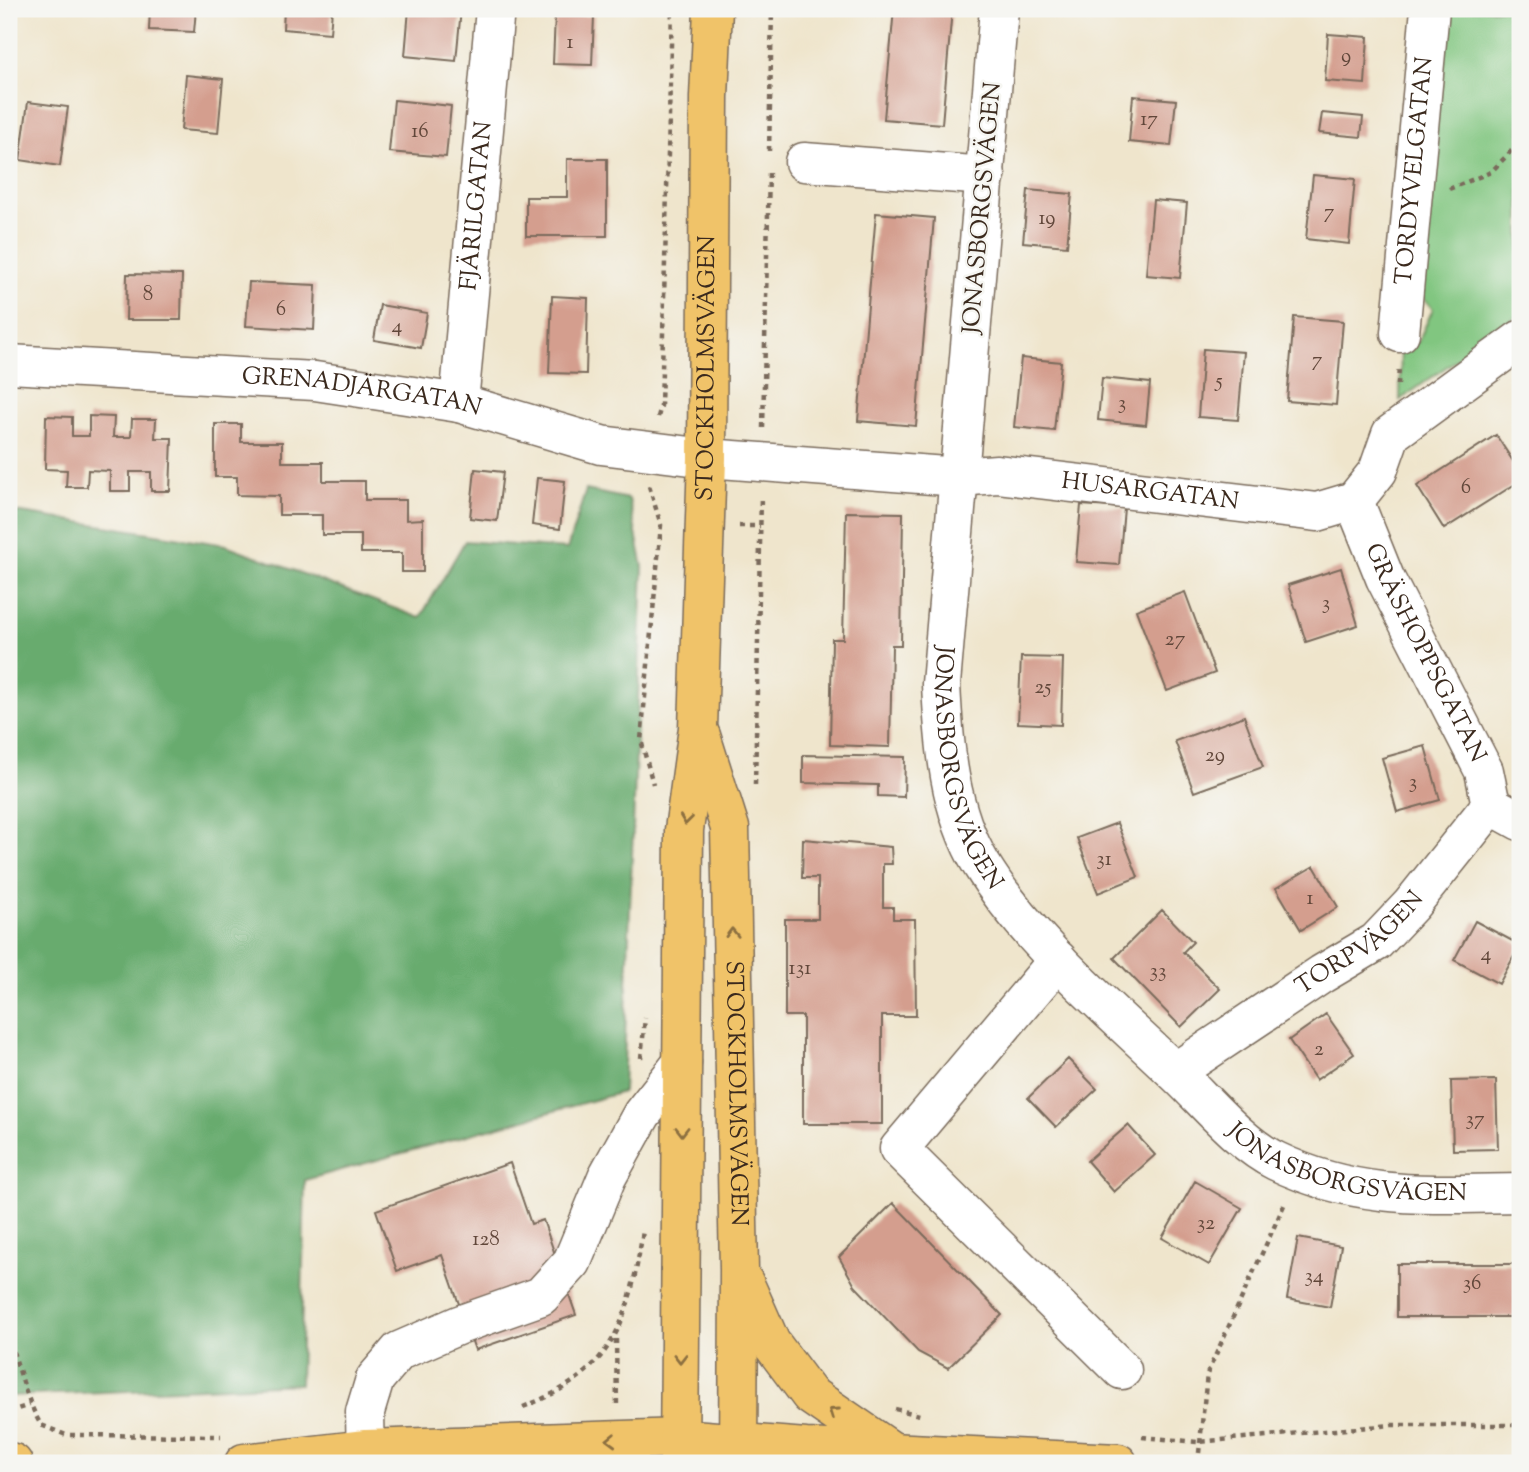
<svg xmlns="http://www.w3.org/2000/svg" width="1529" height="1472" viewBox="0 0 1529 1472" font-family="'Sorts Mill Goudy',serif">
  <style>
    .green { fill: #81c680; stroke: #5e784f; stroke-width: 2 }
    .forest { fill: #68ab6e; stroke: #526a46; stroke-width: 2 }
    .building { fill: #d49e8e }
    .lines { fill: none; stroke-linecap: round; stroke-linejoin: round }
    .minor-casing { stroke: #7a6b5b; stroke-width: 41 }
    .major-casing { stroke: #7a6b5b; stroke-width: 41 }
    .path { stroke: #7a6b5b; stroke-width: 4.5; stroke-dasharray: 5 5; stroke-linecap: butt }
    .minor { stroke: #fff; stroke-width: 38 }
    .major { stroke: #f0c369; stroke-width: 38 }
    .oneway { stroke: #8c6f40 }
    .labels { text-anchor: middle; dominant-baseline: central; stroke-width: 5; stroke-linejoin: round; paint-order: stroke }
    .number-label { font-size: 21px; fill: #61473a }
    .street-label { font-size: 24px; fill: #3b2a1e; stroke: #f6f6f2 }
  </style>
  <rect width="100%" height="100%" fill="#f6f6f2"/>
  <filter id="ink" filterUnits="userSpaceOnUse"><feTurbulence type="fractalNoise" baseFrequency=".0143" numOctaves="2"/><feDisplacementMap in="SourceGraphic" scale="14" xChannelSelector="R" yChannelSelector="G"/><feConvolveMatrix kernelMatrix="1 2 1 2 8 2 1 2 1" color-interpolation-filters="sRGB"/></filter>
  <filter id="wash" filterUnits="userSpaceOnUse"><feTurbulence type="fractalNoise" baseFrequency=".00686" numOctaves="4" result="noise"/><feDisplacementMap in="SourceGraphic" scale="28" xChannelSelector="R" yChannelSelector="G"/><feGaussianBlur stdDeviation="1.57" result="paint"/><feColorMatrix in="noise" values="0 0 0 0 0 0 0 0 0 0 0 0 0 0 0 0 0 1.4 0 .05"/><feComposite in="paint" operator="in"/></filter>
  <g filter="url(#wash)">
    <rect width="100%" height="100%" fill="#efe5cc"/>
    <path class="green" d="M1443,9H1520V314L1400,400L1401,342H1418L1433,309L1410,283Z"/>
    <path class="forest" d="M586,490L629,499L643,567L623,1092L305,1180L300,1384L9,1396V511L226,545L420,618L465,541L567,549Z"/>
    <g id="blocks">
      <path class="building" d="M150,9H196L194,32L149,30Z
        M284,9H332L330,33L283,29Z
        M409,9H461L456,61L405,56Z
        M894,9H952L942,124L884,119Z
        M1058,9H1087V13Z
        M555,15L594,16L592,65L553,64Z
        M1328,34L1368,37L1365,84L1325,81Z
        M186,75L223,79L218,133L181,130Z
        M1133,96L1176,100L1171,146L1129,142Z
        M394,100L451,106L446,157L389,152Z
        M28,102L68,107L60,166L20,160Z
        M1322,113L1363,117L1361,137L1319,133Z
        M567,159H607V236H526V197H567Z
        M1313,175L1355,179L1349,244L1306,239Z
        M1028,190L1072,194L1067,246L1023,242Z
        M1153,200L1187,203L1180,278L1146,275Z
        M876,213L934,218L916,426L858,421Z
        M127,274L182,275L181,320H126Z
        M249,282L316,285L314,330L246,326Z
        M552,296L588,298L586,374L549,373Z
        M380,305L427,313L421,348L374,340Z
        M1294,317L1343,321L1336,405L1287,401Z
        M1203,349L1244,352L1238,420L1198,417Z
        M1021,358L1061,362L1054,431L1014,427Z
        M1102,378L1150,383L1146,425L1098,420Z
        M46,416L72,417V436H89V416L114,417L113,437H131L132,419H156L155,438H172L170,491H151V472H130V491H110V471L88,470L87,487H66L67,470L45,469Z
        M215,424H241V442H282V462H323V481H365V500H406V520L423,519V572H402V553H361V535H322V515H279V496L237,495V477H215Z
        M1496,435L1520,472V481L1444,529L1417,486Z
        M475,469L503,472L497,521L470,518Z
        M537,478L565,481L560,529L532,525Z
        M1081,505L1124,508L1119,565L1076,562Z
        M846,512L903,513L901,645H892L890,747L830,745L832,639H843Z
        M1341,568L1358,625L1306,642L1288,585Z
        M1185,592L1215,673L1167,691L1136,610Z
        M1021,657L1063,658L1061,725L1018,723Z
        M1244,716L1263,767L1194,792L1175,741Z
        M1425,746L1440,800L1397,812L1382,758Z
        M803,755L905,757L904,797L878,796V785L803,783Z
        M1117,823L1138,877L1098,893L1077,838Z
        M803,839L891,847L892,864H883V907H893V919H915L916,1016H882V1124H803V1016H785V919H818V878H802Z
        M1314,866L1338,907L1301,930L1276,888Z
        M1162,910L1193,942L1183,952L1220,989L1181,1027L1114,958Z
        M1475,921L1520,945L1499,984L1454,960Z
        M1326,1014L1354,1054L1316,1080L1289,1040Z
        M1068,1059L1097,1089L1056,1127L1028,1098Z
        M1496,1080L1498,1149L1453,1150L1451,1081Z
        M1128,1125L1155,1155L1114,1192L1087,1161Z
        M510,1163L531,1224L543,1220L576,1315L475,1350L442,1255L397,1271L376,1210Z
        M1195,1181L1242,1208L1209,1265L1162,1238Z
        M893,1203L1002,1315L948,1368L918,1352L855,1286L839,1257Z
        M1298,1238L1341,1246L1330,1307L1287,1299Z
        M1397,1264H1520V1317H1397Z"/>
    </g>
  </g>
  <g filter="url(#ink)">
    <use href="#blocks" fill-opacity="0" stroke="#7a6b5b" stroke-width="2"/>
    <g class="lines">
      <g class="minor-casing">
        <g id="minor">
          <path id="s1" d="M999,9L941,684C944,745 949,811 981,864C1031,946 1112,1011 1180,1077C1207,1103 1242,1145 1276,1161C1359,1201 1431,1194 1520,1193"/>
          <path d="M804,162L986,176"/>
          <path id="s2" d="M1400,333L1430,9"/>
          <path id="s3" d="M9,364L315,381L459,403L601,445L707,458L959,477L997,474L1317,512L1354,501L1378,471L1391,434L1520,340"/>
          <path id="s4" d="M459,403L495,9"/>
          <path id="s5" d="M1354,501L1385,578L1484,771L1491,805"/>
          <path d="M1058,960L899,1149L1122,1370"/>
          <path id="s6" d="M1175,1072L1322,974L1376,942L1411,905L1491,805L1520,821"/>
          <path d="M366,1463L365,1412L375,1379L399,1351L459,1325L541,1296L572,1262L607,1177L642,1114L682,1063"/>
        </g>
      </g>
      <g class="major-casing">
        <g id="major">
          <path id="s7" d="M701,736L730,828L739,1270L738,1463"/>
          <path d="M744,1282L771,1343L810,1395L890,1450"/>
          <path d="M9,1462L13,1463"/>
          <path d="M244,1463L366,1449L680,1438L806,1448L1118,1463"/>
          <path id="s8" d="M679,1463L684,830L698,728L707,458L709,97L713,9"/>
        </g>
      </g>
      <path class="path" d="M769,151L772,9
        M1449,189L1491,172L1520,142
        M1398,385L1399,366
        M658,417L661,406L672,9
        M763,428L769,171
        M649,486L661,525L641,740L653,784
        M739,526H760
        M755,785L761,496
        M641,1058L645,1018
        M616,1339L617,1407
        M9,1342C21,1370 25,1398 41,1425L66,1435L221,1436
        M523,1407C616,1371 628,1322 643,1231
        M895,1409L924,1416
        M9,1412L29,1405
        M1142,1437L1198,1442L1392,1425H1520
        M1198,1463L1207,1374L1285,1203"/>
      <use href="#minor" class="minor"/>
      <use href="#major" class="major"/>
    </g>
    <defs><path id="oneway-chevron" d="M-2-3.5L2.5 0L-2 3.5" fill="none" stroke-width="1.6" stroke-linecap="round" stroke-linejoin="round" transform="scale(1.75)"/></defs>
    <g class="oneway">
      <use href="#oneway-chevron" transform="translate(686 820) rotate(97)"/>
      <use href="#oneway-chevron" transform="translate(732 933) rotate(-91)"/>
      <use href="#oneway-chevron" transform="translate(682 1131) rotate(90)"/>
      <use href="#oneway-chevron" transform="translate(680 1358) rotate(90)"/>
      <use href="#oneway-chevron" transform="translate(833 1412) rotate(-145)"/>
      <use href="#oneway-chevron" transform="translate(611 1440) rotate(178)"/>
    </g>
  </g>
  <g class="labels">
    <g class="number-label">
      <text x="570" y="43">1</text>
      <text x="1346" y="57">9</text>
      <text x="1149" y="120">17</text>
      <text x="420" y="132">16</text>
      <text x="1329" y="213">7</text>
      <text x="1047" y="219">19</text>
      <text x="148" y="295">8</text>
      <text x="281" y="310">6</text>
      <text x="397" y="327">4</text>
      <text x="1317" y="361">7</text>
      <text x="1219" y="382">5</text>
      <text x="1122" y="404">3</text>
      <text x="1466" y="488">6</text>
      <text x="1326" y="604">3</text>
      <text x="1175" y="640">27</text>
      <text x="1043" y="688">25</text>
      <text x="1215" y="756">29</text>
      <text x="1413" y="783">3</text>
      <text x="1104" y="860">31</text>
      <text x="1310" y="899">1</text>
      <text x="1486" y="955">4</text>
      <text x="800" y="969">131</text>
      <text x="1158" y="972">33</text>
      <text x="1319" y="1050">2</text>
      <text x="1475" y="1120">37</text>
      <text x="1206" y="1224">32</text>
      <text x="486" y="1240">128</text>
      <text x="1314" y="1277">34</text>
      <text x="1472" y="1284">36</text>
    </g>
    <g class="street-label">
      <text stroke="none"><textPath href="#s2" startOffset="163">TORDYVELGATAN</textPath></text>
      <text stroke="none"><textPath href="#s4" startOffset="198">FJÄRILGATAN</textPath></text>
      <text transform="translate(983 208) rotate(-85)">JONASBORGSVÄGEN</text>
      <text stroke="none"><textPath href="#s8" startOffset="1096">STOCKHOLMSVÄGEN</textPath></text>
      <text stroke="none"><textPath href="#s3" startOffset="354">GRENADJÄRGATAN</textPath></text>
      <text stroke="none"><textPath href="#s3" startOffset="1152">HUSARGATAN</textPath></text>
      <text stroke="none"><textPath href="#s5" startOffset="168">GRÄSHOPPSGATAN</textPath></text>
      <text stroke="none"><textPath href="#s1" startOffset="766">JONASBORGSVÄGEN</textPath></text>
      <text stroke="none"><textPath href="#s6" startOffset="226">TORPVÄGEN</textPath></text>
      <text stroke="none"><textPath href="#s7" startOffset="362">STOCKHOLMSVÄGEN</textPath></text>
      <text stroke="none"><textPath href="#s1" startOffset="1354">JONASBORGSVÄGEN</textPath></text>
    </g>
  </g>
  <rect width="1529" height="1472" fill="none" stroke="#f6f6f2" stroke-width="35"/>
</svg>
